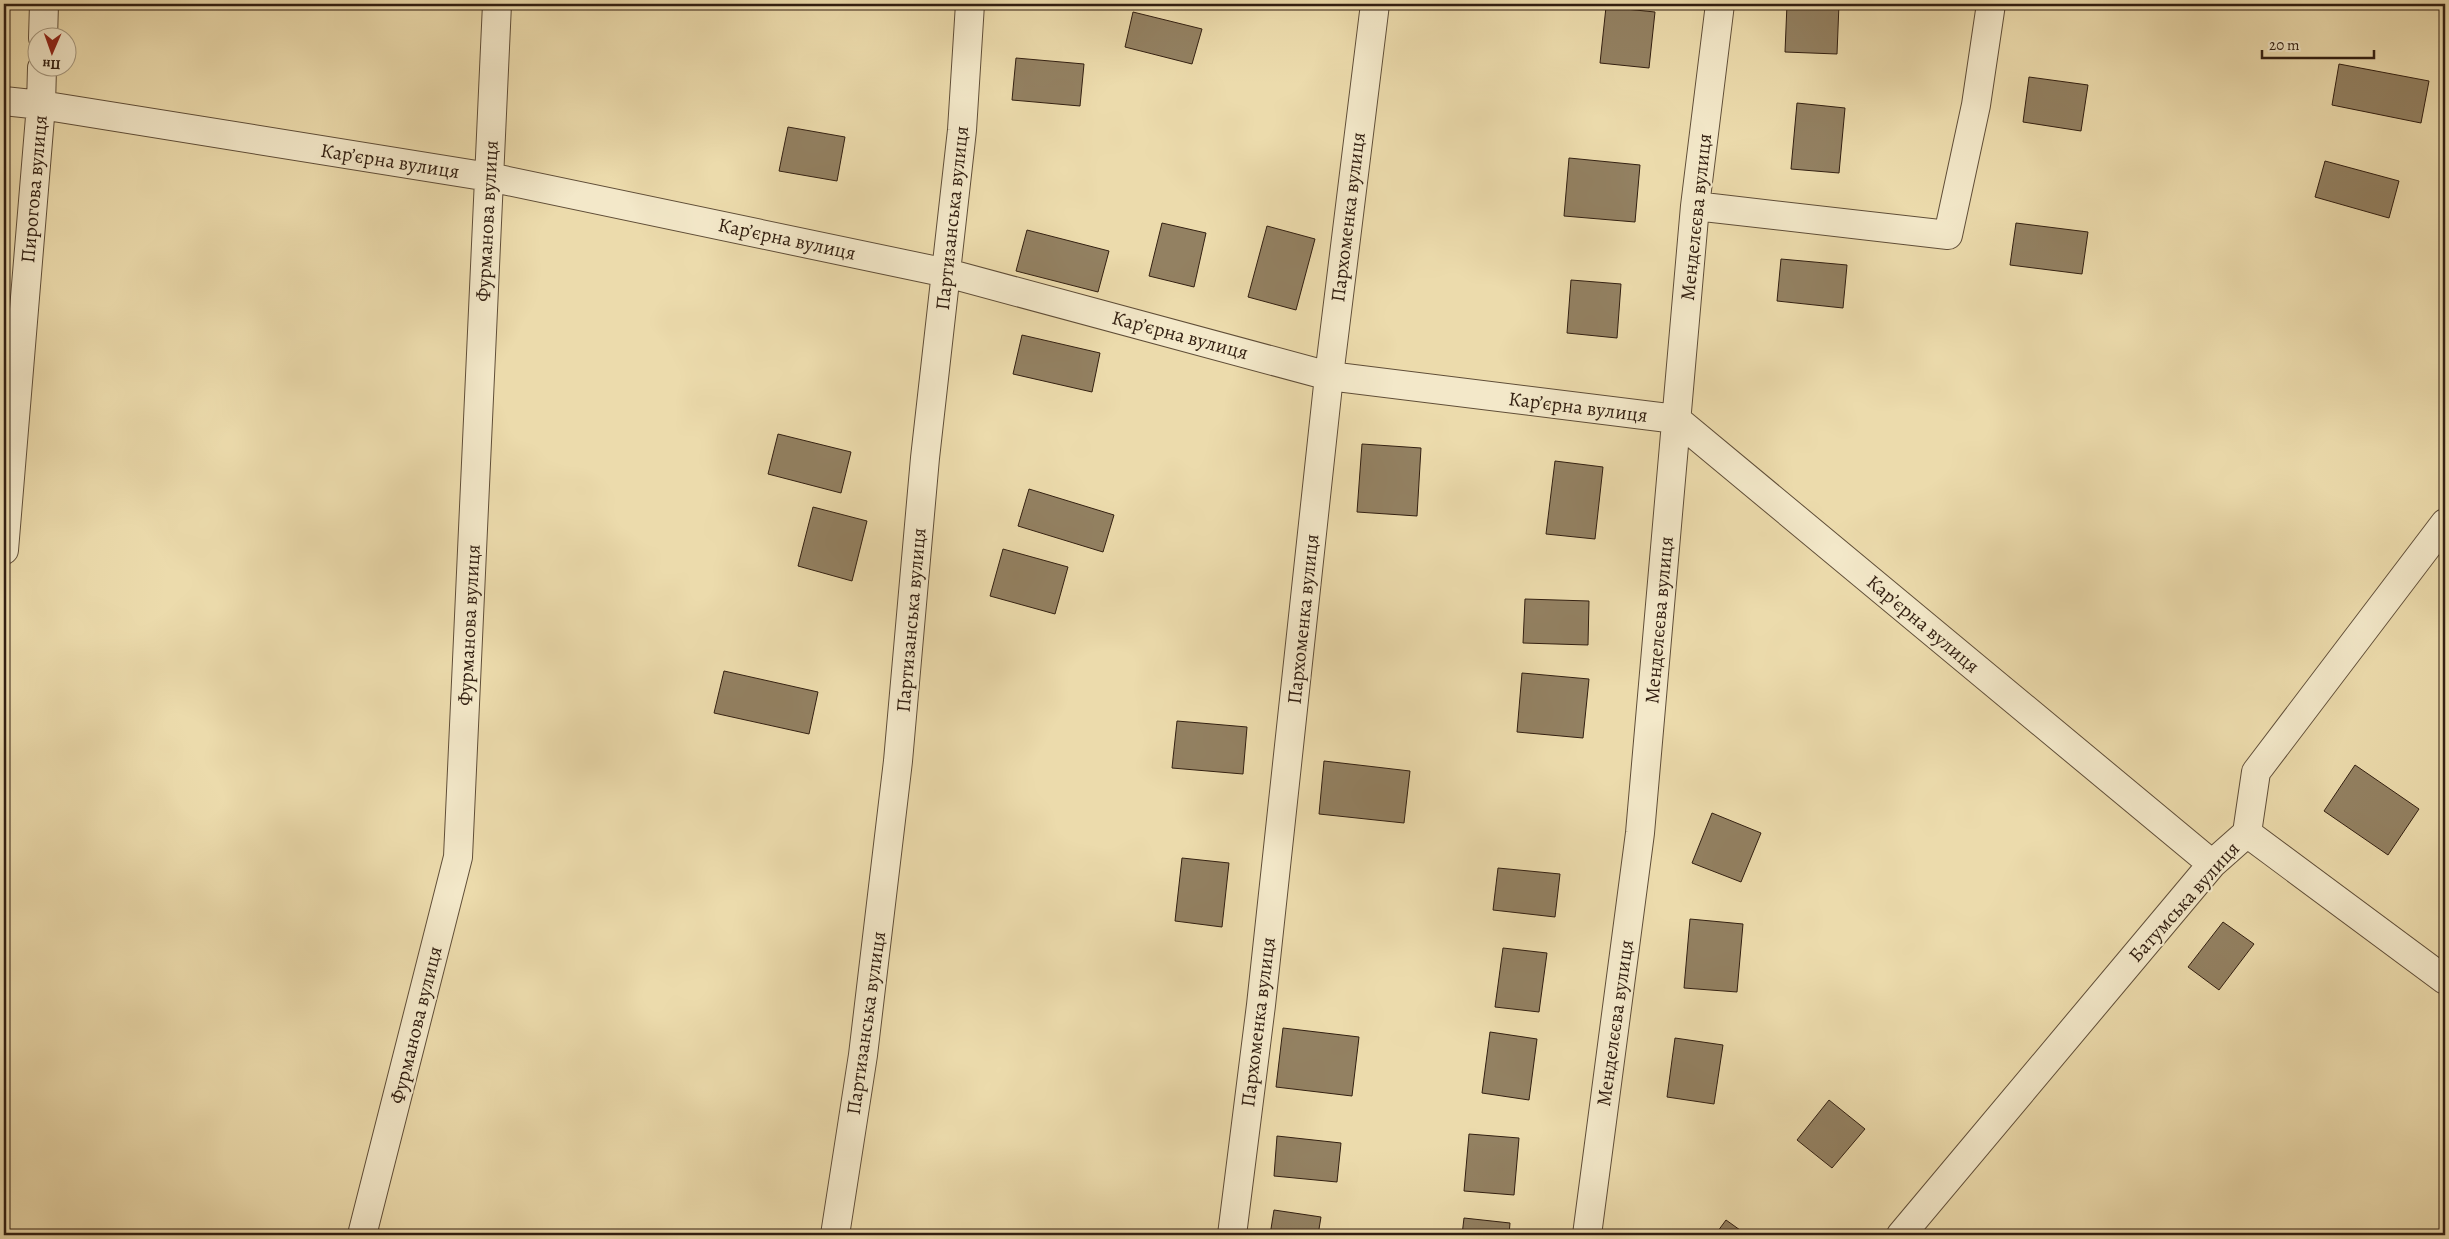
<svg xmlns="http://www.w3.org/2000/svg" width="2449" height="1239" viewBox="0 0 2449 1239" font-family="Alegreya,serif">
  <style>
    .building { fill: #938162; stroke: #321f11 }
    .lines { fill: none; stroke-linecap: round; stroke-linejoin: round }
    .minor-casing { stroke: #604e38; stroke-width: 30 }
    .minor { stroke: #f3e8c9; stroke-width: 28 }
    .labels { text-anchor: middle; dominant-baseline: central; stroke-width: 4.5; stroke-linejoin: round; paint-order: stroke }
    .street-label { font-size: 20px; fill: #321f11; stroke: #f3e8c9 }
  </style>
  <rect width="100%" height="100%" fill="#ecdbac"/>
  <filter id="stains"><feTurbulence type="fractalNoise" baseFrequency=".004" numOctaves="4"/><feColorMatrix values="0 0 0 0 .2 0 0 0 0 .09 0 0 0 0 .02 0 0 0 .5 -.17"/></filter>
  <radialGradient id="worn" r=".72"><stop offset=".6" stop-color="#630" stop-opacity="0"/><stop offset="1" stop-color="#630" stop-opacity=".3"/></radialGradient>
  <path class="building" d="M1787,4H1839L1837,54L1785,52Z
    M1606,7L1655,12L1649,68L1600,63Z
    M1133,12L1202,29L1192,64L1125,47Z
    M1016,58L1084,64L1080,106L1012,100Z
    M2339,64L2429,81L2421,123L2332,105Z
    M2029,77L2088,85L2081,131L2023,122Z
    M1797,103L1845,108L1839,173L1791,169Z
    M788,127L845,137L837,181L779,171Z
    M1569,158L1640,165L1635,222L1564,216Z
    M2325,161L2399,181L2389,218L2315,197Z
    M1162,223L1206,233L1194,287L1149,276Z
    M2016,223L2088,232L2082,274L2010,265Z
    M1267,226L1315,239L1296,310L1248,297Z
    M1027,230L1109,251L1098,292L1016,271Z
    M1781,259L1847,265L1843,308L1777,301Z
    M1571,280L1621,284L1617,338L1567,333Z
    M1022,335L1100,353L1092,392L1013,374Z
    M778,434L851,452L841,493L768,474Z
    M1362,444L1421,448L1417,516L1357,512Z
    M1555,461L1603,467L1595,539L1546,534Z
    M1029,489L1114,515L1103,552L1018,526Z
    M813,507L867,521L852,581L798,566Z
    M1003,549L1068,567L1055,614L990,596Z
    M1525,599L1589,601L1588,645L1523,643Z
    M724,671L818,692L809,734L714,713Z
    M1522,673L1589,679L1583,738L1517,732Z
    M1177,721L1247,727L1243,774L1172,768Z
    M1324,761L1410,771L1404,823L1319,814Z
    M2355,765L2419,809L2388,855L2324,811Z
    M1712,813L1761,833L1741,882L1692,863Z
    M1182,858L1229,863L1222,927L1175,921Z
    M1498,868L1560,874L1555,917L1493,910Z
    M1690,919L1743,924L1737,992L1684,988Z
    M2223,922L2254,944L2219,990L2188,967Z
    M1503,948L1547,953L1539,1012L1495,1007Z
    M1283,1028L1359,1037L1352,1096L1276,1087Z
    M1490,1032L1537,1039L1529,1100L1482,1093Z
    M1675,1038L1723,1045L1714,1104L1667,1097Z
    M1829,1100L1865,1129L1832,1168L1797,1140Z
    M1469,1134L1519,1138L1514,1195L1464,1191Z
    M1277,1136L1341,1143L1337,1182L1274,1176Z
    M1274,1210L1321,1217L1318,1235H1270Z
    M1464,1218L1510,1223L1509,1235H1462Z
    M1726,1220L1747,1235H1715Z"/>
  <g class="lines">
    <g class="minor-casing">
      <path id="minor" d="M43,38L44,4
        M4,101L41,105L489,177L947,273L1329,376L1676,419L2212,864
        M1695,206L1948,235L1976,105L1991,4
        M4,550L41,105L42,68
        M2247,833L2445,980
        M362,1235L458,857L497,4
        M835,1235L863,1055L898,761L925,458L962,130L970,4
        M1232,1235L1261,1005L1329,376L1375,4
        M1587,1235L1640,833L1695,206L1720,4
        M1901,1235L2212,864L2247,833L2256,772L2445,523"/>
    </g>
    <use href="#minor" class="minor"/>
  </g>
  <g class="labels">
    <g class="street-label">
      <text transform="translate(390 161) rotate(9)">Кар’єрна вулиця</text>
      <text transform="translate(34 189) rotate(-85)">Пирогова вулиця</text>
      <text transform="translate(1348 217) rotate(-83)">Пархоменка вулиця</text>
      <text transform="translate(1696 217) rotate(-84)">Менделєєва вулиця</text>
      <text transform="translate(952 218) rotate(-84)">Партизанська вулиця</text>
      <text transform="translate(487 221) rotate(-87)">Фурманова вулиця</text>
      <text transform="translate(787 239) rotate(12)">Кар’єрна вулиця</text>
      <text transform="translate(1180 335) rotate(15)">Кар’єрна вулиця</text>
      <text transform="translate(1578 407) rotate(7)">Кар’єрна вулиця</text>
      <text transform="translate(1303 619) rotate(-84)">Пархоменка вулиця</text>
      <text transform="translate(911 620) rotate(-85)">Партизанська вулиця</text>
      <text transform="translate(1659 620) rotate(-85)">Менделєєва вулиця</text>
      <text transform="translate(1923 624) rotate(40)">Кар’єрна вулиця</text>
      <text transform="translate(469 625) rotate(-87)">Фурманова вулиця</text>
      <text transform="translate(2184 902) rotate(-48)">Батумська вулиця</text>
      <text transform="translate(1258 1022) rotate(-83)">Пархоменка вулиця</text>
      <text transform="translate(866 1023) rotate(-82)">Партизанська вулиця</text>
      <text transform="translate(1615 1023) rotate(-82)">Менделєєва вулиця</text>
      <text transform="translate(416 1025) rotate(-76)">Фурманова вулиця</text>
    </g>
  </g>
  <rect width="2449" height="1239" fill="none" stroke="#ecdbac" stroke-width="20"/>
  <rect x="5" y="5" width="2439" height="1229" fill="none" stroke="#321f11" stroke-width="2.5"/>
  <rect x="10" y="10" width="2429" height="1219" fill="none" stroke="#321f11"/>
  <g transform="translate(52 52) rotate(182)"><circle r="24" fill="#f3e8c9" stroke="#a6987f"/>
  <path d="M0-4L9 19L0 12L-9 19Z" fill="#8f2418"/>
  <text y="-8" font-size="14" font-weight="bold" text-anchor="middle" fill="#321f11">Пн</text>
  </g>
  <path d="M2262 50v8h112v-8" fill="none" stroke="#321f11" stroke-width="2.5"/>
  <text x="2269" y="50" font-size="15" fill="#321f11" stroke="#f3e8c9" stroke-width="4" paint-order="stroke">20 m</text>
  <rect width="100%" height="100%" filter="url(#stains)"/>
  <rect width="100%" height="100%" fill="url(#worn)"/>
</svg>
